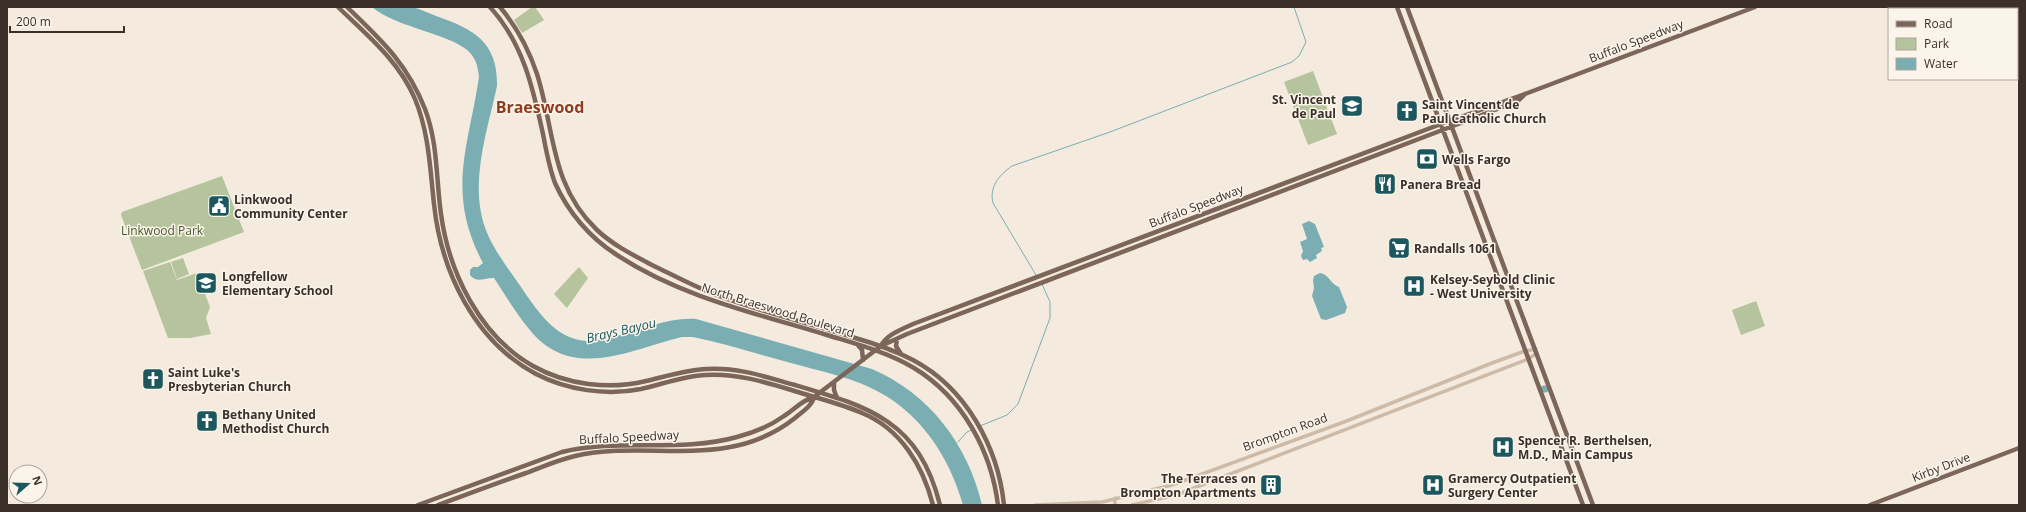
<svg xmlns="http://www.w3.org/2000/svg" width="2026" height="512" viewBox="0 0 2026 512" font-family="'Open Sans',sans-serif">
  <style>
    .green { fill: #b5c49c }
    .water { fill: #7baeb3 }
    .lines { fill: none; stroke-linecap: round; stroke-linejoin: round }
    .stream { stroke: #7baeb3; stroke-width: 1 }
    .river { stroke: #7baeb3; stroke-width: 7 }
    .minor { stroke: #cdbba8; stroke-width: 3.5 }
    .major { stroke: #7c6659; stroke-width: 4.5 }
    .labels { text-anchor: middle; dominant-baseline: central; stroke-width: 3; stroke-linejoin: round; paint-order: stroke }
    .street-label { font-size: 12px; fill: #3a2f29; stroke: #fbf4eb }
    .poi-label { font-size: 12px; font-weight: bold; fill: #3a2f29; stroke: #fbf4eb; text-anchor: start }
    .park-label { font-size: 12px; fill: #47592b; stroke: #fbf4eb }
    .water-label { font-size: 13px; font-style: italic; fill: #1c575e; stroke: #fbf4eb }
    .district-label { font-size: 16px; font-weight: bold; fill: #8e3c1d; stroke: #fbf4eb }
  </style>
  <rect width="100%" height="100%" fill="#f4eade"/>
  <path class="green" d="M532,7H535L544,20L522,33L514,20Z
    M1313,71L1337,134L1308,145L1284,82Z
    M222,176L244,232L142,270L121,215L122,212Z
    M183,258L189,274L177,279L171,262Z
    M170,262L177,280L197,273L210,307L206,318L211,334L190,338H168L143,271Z
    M579,267L588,278L567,308L554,294Z
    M1756,301L1765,326L1741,335L1732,310Z"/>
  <path class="water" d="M372,7C385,7 398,6 410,7C419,8 430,14 439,17C475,30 498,43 497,86C487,133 467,188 488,235C498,257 514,276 527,296C543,318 558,339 587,341C598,342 607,338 617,336C642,329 670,317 696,319L872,369C930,394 968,445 982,505H963C949,455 918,409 869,387C845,376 816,370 791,363C758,354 726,344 693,337H682C629,350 571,382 529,329C516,313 505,295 494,278C485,277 477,284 470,275V270L473,267H478L483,263C446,193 468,149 479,77C478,69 477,61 471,54C457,35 396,28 372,7Z
    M1309,221L1315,224L1324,247L1321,248L1322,251L1316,255L1317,258L1310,262L1307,259L1303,260L1301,256L1303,251L1300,242L1307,239L1302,224Z
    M1320,273C1329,274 1330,284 1339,287L1347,307L1345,313L1326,320L1321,319L1312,296L1314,288L1313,280L1314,276Z"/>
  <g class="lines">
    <path class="stream" d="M1036,275L993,203C989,187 999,175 1012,166L1110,132L1292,62L1299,56L1306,42L1294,7
      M980,426L1007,415L1018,404L1050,318V302L1042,284
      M958,442L967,432L971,430"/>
    <path class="river" d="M1544,389H1545"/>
    <path class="minor" d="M1115,498V505
      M1035,505L1102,502L1172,485L1344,422L1492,363L1525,351L1536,349
      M1132,505L1176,495L1194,488L1528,359L1537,353"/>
    <path class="major" d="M338,7C367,35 399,61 415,99C429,133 430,168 434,204C441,271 474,341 536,374C567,390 606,396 641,389C663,384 683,376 706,375C738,373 768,383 798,392C820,399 842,404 862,413C901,429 923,466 933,505
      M347,7C381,40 407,63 425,109C438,143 436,179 441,214C449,273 480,336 533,366C567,385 609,390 646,381C667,376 686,370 707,369C738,367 766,377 795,385C870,407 919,421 940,505
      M490,7C523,43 533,88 543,134C546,150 549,167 555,183C568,212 590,238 617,255C681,297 755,313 827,335C856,344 887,352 914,368C962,397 991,450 998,505
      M500,7C516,26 529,50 537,74C555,131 550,185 597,230C614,246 635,256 656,267C677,277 697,288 719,296C762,312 808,323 852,337C873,343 894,350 913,360C966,388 998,447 1004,505
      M1397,7L1583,505
      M1407,7L1593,505
      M2002,7L2003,9
      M2017,47L2019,52
      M897,339L896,346L901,354
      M858,345L862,350L863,360
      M881,346C886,335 902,329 913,324L1441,124L1525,94L1755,7
      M834,382V390L837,398
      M418,505L562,452C619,438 680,453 737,437C753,433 770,426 784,416C795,409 802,400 814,397L881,346L907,334L1474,118L1518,101L1525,94
      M438,505C468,494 497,483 526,473C542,467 558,460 575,456C649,439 727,472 795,418C802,412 812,406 814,397
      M1870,505L2019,448"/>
  </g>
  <defs>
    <g id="school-square" transform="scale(1.15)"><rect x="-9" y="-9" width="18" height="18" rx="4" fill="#1c575e" stroke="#fbf4eb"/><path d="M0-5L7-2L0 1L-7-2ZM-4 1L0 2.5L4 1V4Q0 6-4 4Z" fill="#fff"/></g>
    <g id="church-square" transform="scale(1.15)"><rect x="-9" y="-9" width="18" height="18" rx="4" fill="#1c575e" stroke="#fbf4eb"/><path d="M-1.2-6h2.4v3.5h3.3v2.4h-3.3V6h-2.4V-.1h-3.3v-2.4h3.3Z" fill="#fff"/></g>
    <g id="bank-square" transform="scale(1.15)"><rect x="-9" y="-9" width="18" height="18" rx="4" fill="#1c575e" stroke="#fbf4eb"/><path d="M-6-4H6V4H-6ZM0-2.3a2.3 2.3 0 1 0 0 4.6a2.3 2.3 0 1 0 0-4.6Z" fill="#fff"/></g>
    <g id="restaurant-square" transform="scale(1.15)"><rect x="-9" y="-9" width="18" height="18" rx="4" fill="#1c575e" stroke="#fbf4eb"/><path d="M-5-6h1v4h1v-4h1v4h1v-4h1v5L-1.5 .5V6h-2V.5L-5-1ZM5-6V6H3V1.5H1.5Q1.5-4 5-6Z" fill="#fff"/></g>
    <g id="civic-square" transform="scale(1.15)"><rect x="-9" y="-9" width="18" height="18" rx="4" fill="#1c575e" stroke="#fbf4eb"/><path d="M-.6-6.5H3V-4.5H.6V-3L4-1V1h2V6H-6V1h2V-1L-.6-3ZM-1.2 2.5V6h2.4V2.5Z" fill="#fff"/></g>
    <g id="supermarket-square" transform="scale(1.15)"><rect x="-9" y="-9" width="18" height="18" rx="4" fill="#1c575e" stroke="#fbf4eb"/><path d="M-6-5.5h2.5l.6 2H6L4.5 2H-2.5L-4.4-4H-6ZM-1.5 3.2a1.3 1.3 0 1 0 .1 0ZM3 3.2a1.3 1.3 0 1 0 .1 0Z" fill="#fff"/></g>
    <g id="hospital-square" transform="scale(1.15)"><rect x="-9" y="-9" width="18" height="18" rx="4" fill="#1c575e" stroke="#fbf4eb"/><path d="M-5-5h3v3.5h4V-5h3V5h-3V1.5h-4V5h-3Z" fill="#fff"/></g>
    <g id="building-square" transform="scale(1.15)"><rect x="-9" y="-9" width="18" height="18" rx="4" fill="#1c575e" stroke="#fbf4eb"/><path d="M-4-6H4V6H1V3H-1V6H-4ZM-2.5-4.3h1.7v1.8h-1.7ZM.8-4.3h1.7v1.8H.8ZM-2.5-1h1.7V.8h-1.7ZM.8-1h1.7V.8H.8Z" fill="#fff"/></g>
  </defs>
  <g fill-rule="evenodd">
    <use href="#school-square" x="1352" y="106"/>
    <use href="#church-square" x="1407" y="111"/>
    <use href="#bank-square" x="1427" y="159"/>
    <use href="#restaurant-square" x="1385" y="184"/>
    <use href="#civic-square" x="219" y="206"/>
    <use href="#supermarket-square" x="1399" y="248"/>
    <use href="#school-square" x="206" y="283"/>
    <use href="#hospital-square" x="1414" y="286"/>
    <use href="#church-square" x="153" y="379"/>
    <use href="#church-square" x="207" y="421"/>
    <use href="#hospital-square" x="1503" y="447"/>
    <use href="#building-square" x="1271" y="485"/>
    <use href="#hospital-square" x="1433" y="485"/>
  </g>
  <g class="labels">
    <g class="street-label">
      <text transform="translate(1636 41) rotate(-21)">Buffalo Speedway</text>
      <text transform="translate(1196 206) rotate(-21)">Buffalo Speedway</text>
      <text transform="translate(778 310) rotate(17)">North Braeswood Boulevard</text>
      <text transform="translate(1285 432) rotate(-20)">Brompton Road</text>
      <text transform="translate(629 437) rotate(-3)">Buffalo Speedway</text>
      <text transform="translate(1941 467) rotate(-21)">Kirby Drive</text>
    </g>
    <g class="poi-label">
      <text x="1336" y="99" text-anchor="end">St. Vincent<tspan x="1336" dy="14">de Paul</tspan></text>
      <text x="1422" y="104">Saint Vincent de<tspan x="1422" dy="14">Paul Catholic Church</tspan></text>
      <text x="1442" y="159">Wells Fargo</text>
      <text x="1400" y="184">Panera Bread</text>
      <text x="234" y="199">Linkwood<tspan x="234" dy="14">Community Center</tspan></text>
      <text x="1414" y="248">Randalls 1061</text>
      <text x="222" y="276">Longfellow<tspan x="222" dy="14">Elementary School</tspan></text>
      <text x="1430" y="279">Kelsey-Seybold Clinic<tspan x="1430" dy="14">- West University</tspan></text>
      <text x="168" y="372">Saint Luke's<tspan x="168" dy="14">Presbyterian Church</tspan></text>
      <text x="222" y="414">Bethany United<tspan x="222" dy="14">Methodist Church</tspan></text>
      <text x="1518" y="440">Spencer R. Berthelsen,<tspan x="1518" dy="14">M.D., Main Campus</tspan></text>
      <text x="1256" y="478" text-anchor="end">The Terraces on<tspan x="1256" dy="14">Brompton Apartments</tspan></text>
      <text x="1448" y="478">Gramercy Outpatient<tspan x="1448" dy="14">Surgery Center</tspan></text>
    </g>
    <g class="park-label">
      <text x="162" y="230">Linkwood Park</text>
    </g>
    <g class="water-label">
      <text transform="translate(621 330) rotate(-13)">Brays Bayou</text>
    </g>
    <g class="district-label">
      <text x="540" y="107">Braeswood</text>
    </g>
  </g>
  <rect width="2026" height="512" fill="none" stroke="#3a2f29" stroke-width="16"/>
  <rect x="1888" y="8" width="130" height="72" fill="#fbf4eb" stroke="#aea59d"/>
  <rect x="1896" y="21" width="20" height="6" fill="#7c6659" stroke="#aea59d"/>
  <text x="1924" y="28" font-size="12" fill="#3a2f29">Road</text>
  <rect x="1896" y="38" width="20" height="12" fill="#b5c49c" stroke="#aea59d"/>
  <text x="1924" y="48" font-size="12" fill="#3a2f29">Park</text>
  <rect x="1896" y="58" width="20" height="12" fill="#7baeb3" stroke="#aea59d"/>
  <text x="1924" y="68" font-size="12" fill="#3a2f29">Water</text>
  <g transform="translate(28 484) rotate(70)"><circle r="19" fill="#fbf4eb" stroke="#aea59d"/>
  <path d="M0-3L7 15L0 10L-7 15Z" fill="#1c575e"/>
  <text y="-6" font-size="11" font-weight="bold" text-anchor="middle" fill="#3a2f29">N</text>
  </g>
  <path d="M10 26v6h114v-6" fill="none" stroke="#3a2f29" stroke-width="2"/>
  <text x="16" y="26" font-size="12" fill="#3a2f29" stroke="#fbf4eb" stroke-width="3" paint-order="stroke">200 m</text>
</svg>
